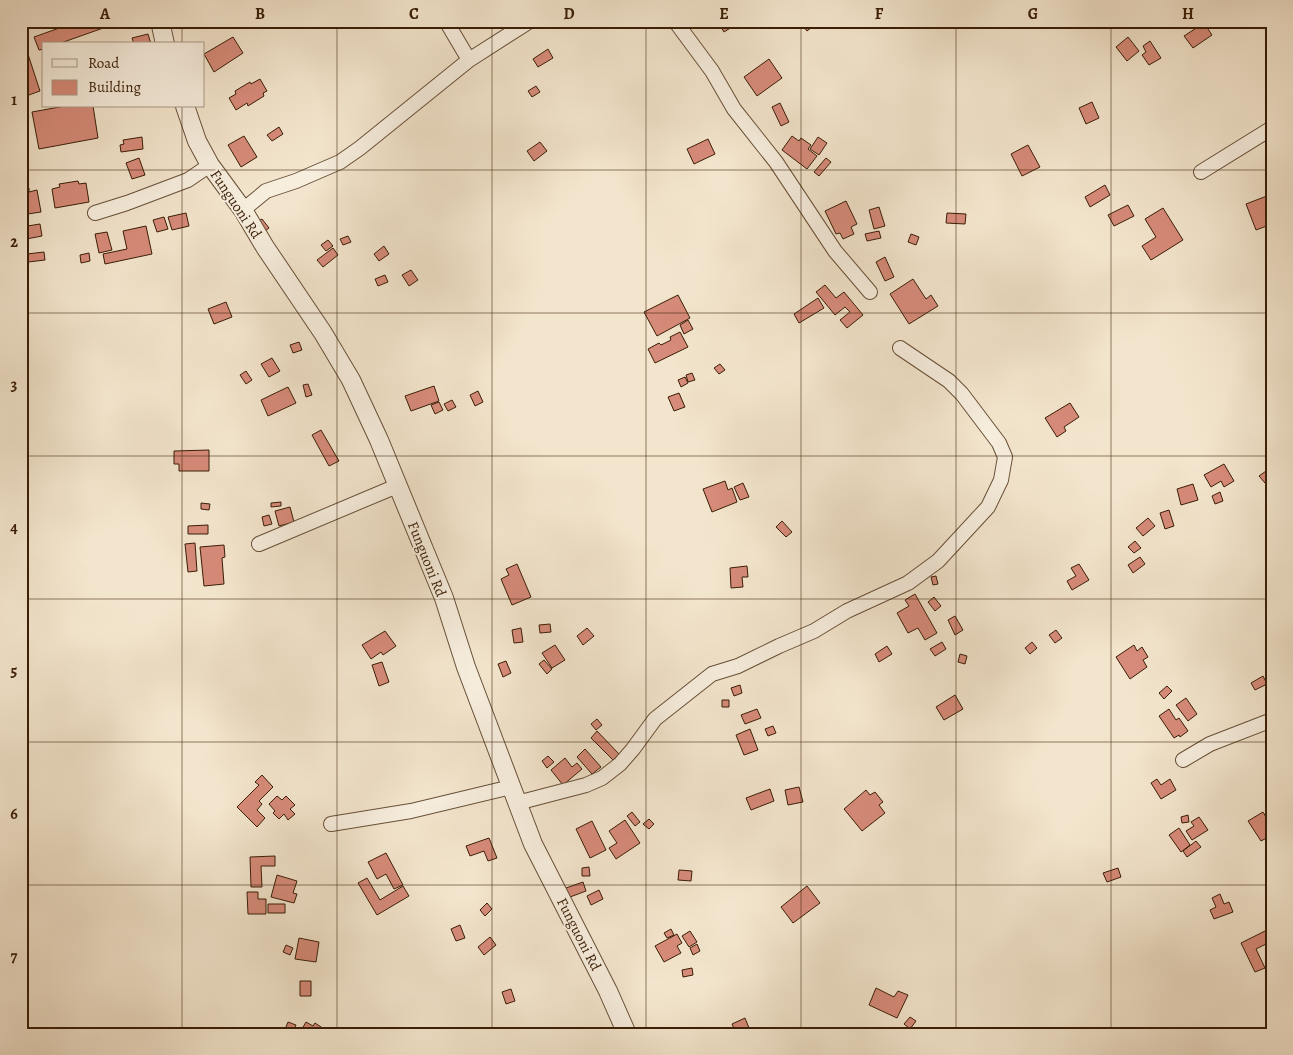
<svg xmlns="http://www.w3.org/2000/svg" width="1293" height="1055" viewBox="0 0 1293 1055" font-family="Alegreya,serif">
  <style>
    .building { fill: #d78b7a; stroke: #391d05 }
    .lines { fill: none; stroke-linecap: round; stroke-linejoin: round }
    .minor-casing { stroke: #684f37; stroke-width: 16 }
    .tertiary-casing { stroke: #684f37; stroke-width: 20 }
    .minor { stroke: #f7eede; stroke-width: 14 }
    .tertiary { stroke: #f7eede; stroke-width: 18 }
    .grid { fill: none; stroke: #391d05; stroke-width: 1; stroke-opacity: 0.55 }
    .labels { text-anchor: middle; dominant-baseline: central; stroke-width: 4; stroke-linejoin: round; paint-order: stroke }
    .street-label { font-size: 15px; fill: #391d05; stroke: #f7eede }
    .neatline { fill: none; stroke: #391d05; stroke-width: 2 }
    .grid-label { font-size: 16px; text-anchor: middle; font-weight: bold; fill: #391d05 }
  </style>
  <rect width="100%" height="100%" fill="#f3e5cd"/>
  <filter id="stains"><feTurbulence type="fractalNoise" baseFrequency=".004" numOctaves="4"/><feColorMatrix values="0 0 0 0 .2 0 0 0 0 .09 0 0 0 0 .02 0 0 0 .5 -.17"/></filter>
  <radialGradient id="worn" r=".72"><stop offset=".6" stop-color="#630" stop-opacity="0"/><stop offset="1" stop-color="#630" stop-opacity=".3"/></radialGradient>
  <path class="building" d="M79,21H123L58,44H44V49L39,50L34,37Z
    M469,21H484L475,29Z
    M717,21H728L732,27L724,32Z
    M799,21H820L807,31Z
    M1204,23L1212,35L1193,48L1184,36Z
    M148,34L151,44H134L132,38Z
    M233,37L243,53L214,72L204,54Z
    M1128,37L1139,51L1127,61L1116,47Z
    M1150,41L1161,58L1149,65L1142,55L1146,52L1143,46Z
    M24,42L40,91L26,96L21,81V43Z
    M548,49L553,58L538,67L533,59Z
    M769,59L782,78L757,96L744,77Z
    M260,79L267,91L263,93L264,96L248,106L247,103L236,110L229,98L236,94L235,91L250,82L251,84Z
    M536,86L540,92L532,97L528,91Z
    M1092,102L1099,118L1086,124L1079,108Z
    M780,103L789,122L781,126L772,107Z
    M65,106H93L98,138L39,149L32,112Z
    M279,127L283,134L272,141L267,135Z
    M244,136L257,157L241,167L228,145Z
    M792,136L799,141L801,138L811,145L808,149L817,156L807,169L782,150Z
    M142,137L143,149L121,152L120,145L124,144L123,140Z
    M818,137L827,143L819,155L810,149Z
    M708,139L715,154L694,164L687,149Z
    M540,142L547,151L534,161L527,151Z
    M1028,145L1040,167L1022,176L1011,154Z
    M139,158L145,175L132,179L126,163Z
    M826,158L831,162L819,176L814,172Z
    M78,181L79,184L86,183L89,202L55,208L52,189L60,187L59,184Z
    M1105,185L1110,195L1090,207L1085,197Z
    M29,188V192L37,190L41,212L21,215V189Z
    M1272,194V224L1256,230L1246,204Z
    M846,201L857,224L851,227L854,234L843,239L840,233L836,234L825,211Z
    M1128,205L1134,216L1114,226L1108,215Z
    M879,207L885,226L874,229L869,210Z
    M1163,208L1183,240L1151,260L1142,246L1156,237L1145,219Z
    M186,213L189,226L172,230L168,217Z
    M947,213L966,214L965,224L946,223Z
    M164,217L168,229L157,232L153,220Z
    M262,219L269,228L261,234L254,224Z
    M40,224L42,236L21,240V227Z
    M146,226L152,254L105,264L103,254L127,249L123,231Z
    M879,231L881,238L867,241L865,234Z
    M107,232L112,250L99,253L95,234Z
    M911,234L919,237L916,245L908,242Z
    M348,236L351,242L343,245L340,239Z
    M328,240L333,246L326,251L321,245Z
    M384,246L389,254L379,261L374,254Z
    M333,248L338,255L323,267L317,260Z
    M44,252L45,260L28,262L27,254Z
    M89,253L90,261L81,263L80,255Z
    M885,257L894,277L885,281L876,262Z
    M411,270L418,280L409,286L402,275Z
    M24,271L28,281L21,284V272Z
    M385,275L388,282L378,286L375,279Z
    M913,279L926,299L931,295L938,306L909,324L890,294Z
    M825,285L836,298L844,292L863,315L847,328L840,320L850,312L845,307L835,315L816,292Z
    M678,295L690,318L657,336L644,312Z
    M818,298L824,308L799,323L794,314Z
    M226,302L232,317L214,324L208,309Z
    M688,320L693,329L684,334L680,325Z
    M680,332L688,347L655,363L648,349L659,343L661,345L671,340L670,337Z
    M299,342L302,350L293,353L290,345Z
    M272,358L280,371L269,377L261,364Z
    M720,364L725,370L719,374L714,368Z
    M246,371L252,380L246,384L240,375Z
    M692,373L695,380L688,382L686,375Z
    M685,377L688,383L681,387L678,380Z
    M308,384L312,395L306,397L303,385Z
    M434,386L439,401L411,411L405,396Z
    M288,387L296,403L268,416L261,400Z
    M478,391L483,402L475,406L470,395Z
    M679,393L685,407L674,411L668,397Z
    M452,400L456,407L448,411L444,404Z
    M439,402L443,410L435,414L431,405Z
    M1070,403L1079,417L1064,427L1066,431L1057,437L1045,418Z
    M321,430L339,461L329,466L312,435Z
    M209,450V471H179V464H174V451Z
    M1224,464L1234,481L1224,487L1221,481L1211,487L1204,475Z
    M1266,471L1272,478L1265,483L1259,476Z
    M725,481L728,490L732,488L737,502L712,512L703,489Z
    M743,483L749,497L740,500L734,487Z
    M1193,484L1198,500L1181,505L1177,489Z
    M1220,492L1223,501L1215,504L1212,496Z
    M281,502V506L271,507V503Z
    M201,503L210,504L209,510L201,509Z
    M290,507L294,522L279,526L275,511Z
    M1169,510L1174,526L1165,529L1160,513Z
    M269,515L272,524L264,526L262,517Z
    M1148,518L1155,526L1143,536L1136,528Z
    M782,521L792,532L786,537L776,527Z
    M208,525V534H188V526Z
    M1135,541L1141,548L1134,553L1128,547Z
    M195,543L197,571L188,572L185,544Z
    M224,545L225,557L222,558L224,584L204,586L200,547Z
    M1140,557L1145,564L1133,573L1128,565Z
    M517,564L531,597L512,605L501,579L509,575L506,569Z
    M1079,564L1089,580L1072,590L1067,581L1076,576L1071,568Z
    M747,566L748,577H742L743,587L731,588L730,568Z
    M936,576L938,584L933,585L931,577Z
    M915,594L937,633L925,640L918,628L908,633L897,613L909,606L905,600Z
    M934,597L941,606L935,611L928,602Z
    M955,616L963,630L955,635L948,620Z
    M550,624L551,632L540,633L539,625Z
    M521,628L523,642L514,643L512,630Z
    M587,628L594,636L583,645L577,636Z
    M1056,630L1062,638L1055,643L1049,635Z
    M385,631L396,646L383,655L381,652L371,659L362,645Z
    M942,642L946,649L935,656L930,649Z
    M1032,642L1037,648L1030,654L1025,648Z
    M555,645L565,660L552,668L542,653Z
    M1134,645L1137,651L1142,647L1148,657L1143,660L1147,667L1130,679L1116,657Z
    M887,646L892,654L879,662L875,654Z
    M960,654L967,656L965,664L958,662Z
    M544,660L552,669L547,674L539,664Z
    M506,661L511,673L503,677L498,664Z
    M382,662L389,682L379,686L372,665Z
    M1263,676L1267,684L1255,690L1251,683Z
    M740,685L742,693L734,696L731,688Z
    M1167,686L1172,691L1164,699L1159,693Z
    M955,695L963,709L944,720L936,707Z
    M1186,698L1197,714L1188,721L1176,705Z
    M722,700H729V707H722Z
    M757,709L761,718L745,724L741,715Z
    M1169,709L1176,720L1179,718L1188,731L1180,737L1179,735L1174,738L1159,716Z
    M597,719L602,725L596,730L591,724Z
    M773,726L776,733L768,736L765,729Z
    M750,729L758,750L744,755L736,735Z
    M597,731L619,754L613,760L591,738Z
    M585,749L601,767L592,774L577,757Z
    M548,756L554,762L547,768L542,761Z
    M565,758L572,767L577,763L582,769L563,785L551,770Z
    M262,775L273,787L259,801L262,804L257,810L265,818L257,827L237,807L259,785L255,782Z
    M1157,779L1161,785L1170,779L1176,790L1161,799L1151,783Z
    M799,787L803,802L788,805L785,790Z
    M770,789L774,801L751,810L746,798Z
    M866,790L870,795L875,792L883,802L879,805L885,813L862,831L844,809Z
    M277,796L282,800L286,796L295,805L290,809L295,814L288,820L284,814L279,819L273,813L275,811L269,804Z
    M632,812L640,822L635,826L627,816Z
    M1263,812L1272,827V835L1261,841L1248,821Z
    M1188,815L1189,822L1182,823L1181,817Z
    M1199,817L1208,830L1192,840L1186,831L1194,826L1191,822Z
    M649,819L654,824L649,829L643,824Z
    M625,820L640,843L616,859L609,848L617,843L609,831Z
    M592,821L606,850L590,858L576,829Z
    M1179,828L1190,845L1181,852L1169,835Z
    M489,838L497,858L488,861L484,851L470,856L466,846Z
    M1196,841L1201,847L1187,857L1183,851Z
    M386,853L403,885L394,889L386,874L377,879L368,862Z
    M275,856V866H261L262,887H251L250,857Z
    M589,867L590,876H582V868Z
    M1118,868L1121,877L1107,882L1103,873Z
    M679,870L692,871L691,881L678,880Z
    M277,875L297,881L293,893L297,894L294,903L271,897Z
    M367,878L380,900L403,886L409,896L377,915L358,883Z
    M583,882L586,891L570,897L566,888Z
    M807,886L820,903L793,923L781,907Z
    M599,890L603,899L591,905L587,896Z
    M247,892H258V899H266V914H248Z
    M1220,894L1224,904L1229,902L1233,912L1214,919L1210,910L1216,907L1212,898Z
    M487,903L492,909L485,916L480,910Z
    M268,904H285V913H268Z
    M460,925L465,938L456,941L451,929Z
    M671,929L674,935L667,938L664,933Z
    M1267,930L1272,941L1256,949L1265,968L1255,972L1241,943Z
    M690,931L697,942L689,947L682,936Z
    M677,934L682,943L677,946L681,953L664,962L655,946Z
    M490,937L496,945L484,955L478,947Z
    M299,938L319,942L316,962L295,959Z
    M697,944L700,951L693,955L690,948Z
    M286,945L293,948L290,955L283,952Z
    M692,968L693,975L683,977L682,970Z
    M300,981H311V996H300Z
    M876,988L894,997L898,991L908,995L897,1018L869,1005Z
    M511,989L515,1001L506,1004L502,992Z
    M910,1017L916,1021L910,1029L904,1024Z
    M745,1018L749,1028L736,1033L732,1024Z
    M288,1022L296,1025L292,1034H283Z
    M306,1022L313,1026L315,1023L327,1031L325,1034H299Z"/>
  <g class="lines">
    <g class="minor-casing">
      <path id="minor" d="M446,21L469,60
        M675,21L712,71L734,109L776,162L835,251L870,292
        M1201,172L1272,128
        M243,210L266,191L296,181L340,162L360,148L469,60L530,21
        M95,213L127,203L188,180L210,165
        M259,544L397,486
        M1183,760L1210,744L1272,720
        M517,803L586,785L602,778L620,764L633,749L655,719L712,674L738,666L779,646L814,631L847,611L908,583L938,561L988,507L1001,480L1005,457L999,443L962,394L949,381L900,348
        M331,824L411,811L511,787"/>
    </g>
    <g class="tertiary-casing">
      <path id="tertiary" d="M160,21L165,44
        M185,106L197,141L210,165L243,210L265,247L323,333L351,380L379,440L444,598L466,667L533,844L608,991L627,1034"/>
    </g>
    <use href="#minor" class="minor"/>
    <use href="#tertiary" class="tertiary"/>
  </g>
  <path class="grid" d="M182,21V44M337,21V1034M492,21V1034M646,21V1034M801,21V1034M956,21V1034M1111,21V1034M182,106V1034M21,170H1272M21,313H1272M21,456H1272M21,599H1272M21,742H1272M21,885H1272"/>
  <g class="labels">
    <g class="street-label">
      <text transform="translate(236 204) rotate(56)">Funguoni Rd</text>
      <text transform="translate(427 559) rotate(68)">Funguoni Rd</text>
      <text transform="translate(579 934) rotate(63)">Funguoni Rd</text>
    </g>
  </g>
  <rect width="1293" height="1055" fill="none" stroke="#f3e5cd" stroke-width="55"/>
  <rect x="42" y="42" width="162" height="65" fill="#f7eede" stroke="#ab9a87"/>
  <rect x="52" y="59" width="25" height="8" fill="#f7eede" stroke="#ab9a87"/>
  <text x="88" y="68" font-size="15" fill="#391d05">Road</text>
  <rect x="52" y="80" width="25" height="15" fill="#d78b7a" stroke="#ab9a87"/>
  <text x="88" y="92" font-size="15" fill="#391d05">Building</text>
  <rect x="28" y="28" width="1238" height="1000" class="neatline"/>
  <g class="grid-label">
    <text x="105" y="19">A</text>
    <text x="260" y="19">B</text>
    <text x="414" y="19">C</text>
    <text x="569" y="19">D</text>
    <text x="724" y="19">E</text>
    <text x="879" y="19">F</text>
    <text x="1033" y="19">G</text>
    <text x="1188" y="19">H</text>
    <text x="14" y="105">1</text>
    <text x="14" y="247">2</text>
    <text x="14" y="390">3</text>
    <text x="14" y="533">4</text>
    <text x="14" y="676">5</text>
    <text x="14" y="819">6</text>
    <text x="14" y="962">7</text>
  </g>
  <rect width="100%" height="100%" filter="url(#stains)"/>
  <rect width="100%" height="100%" fill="url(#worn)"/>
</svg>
